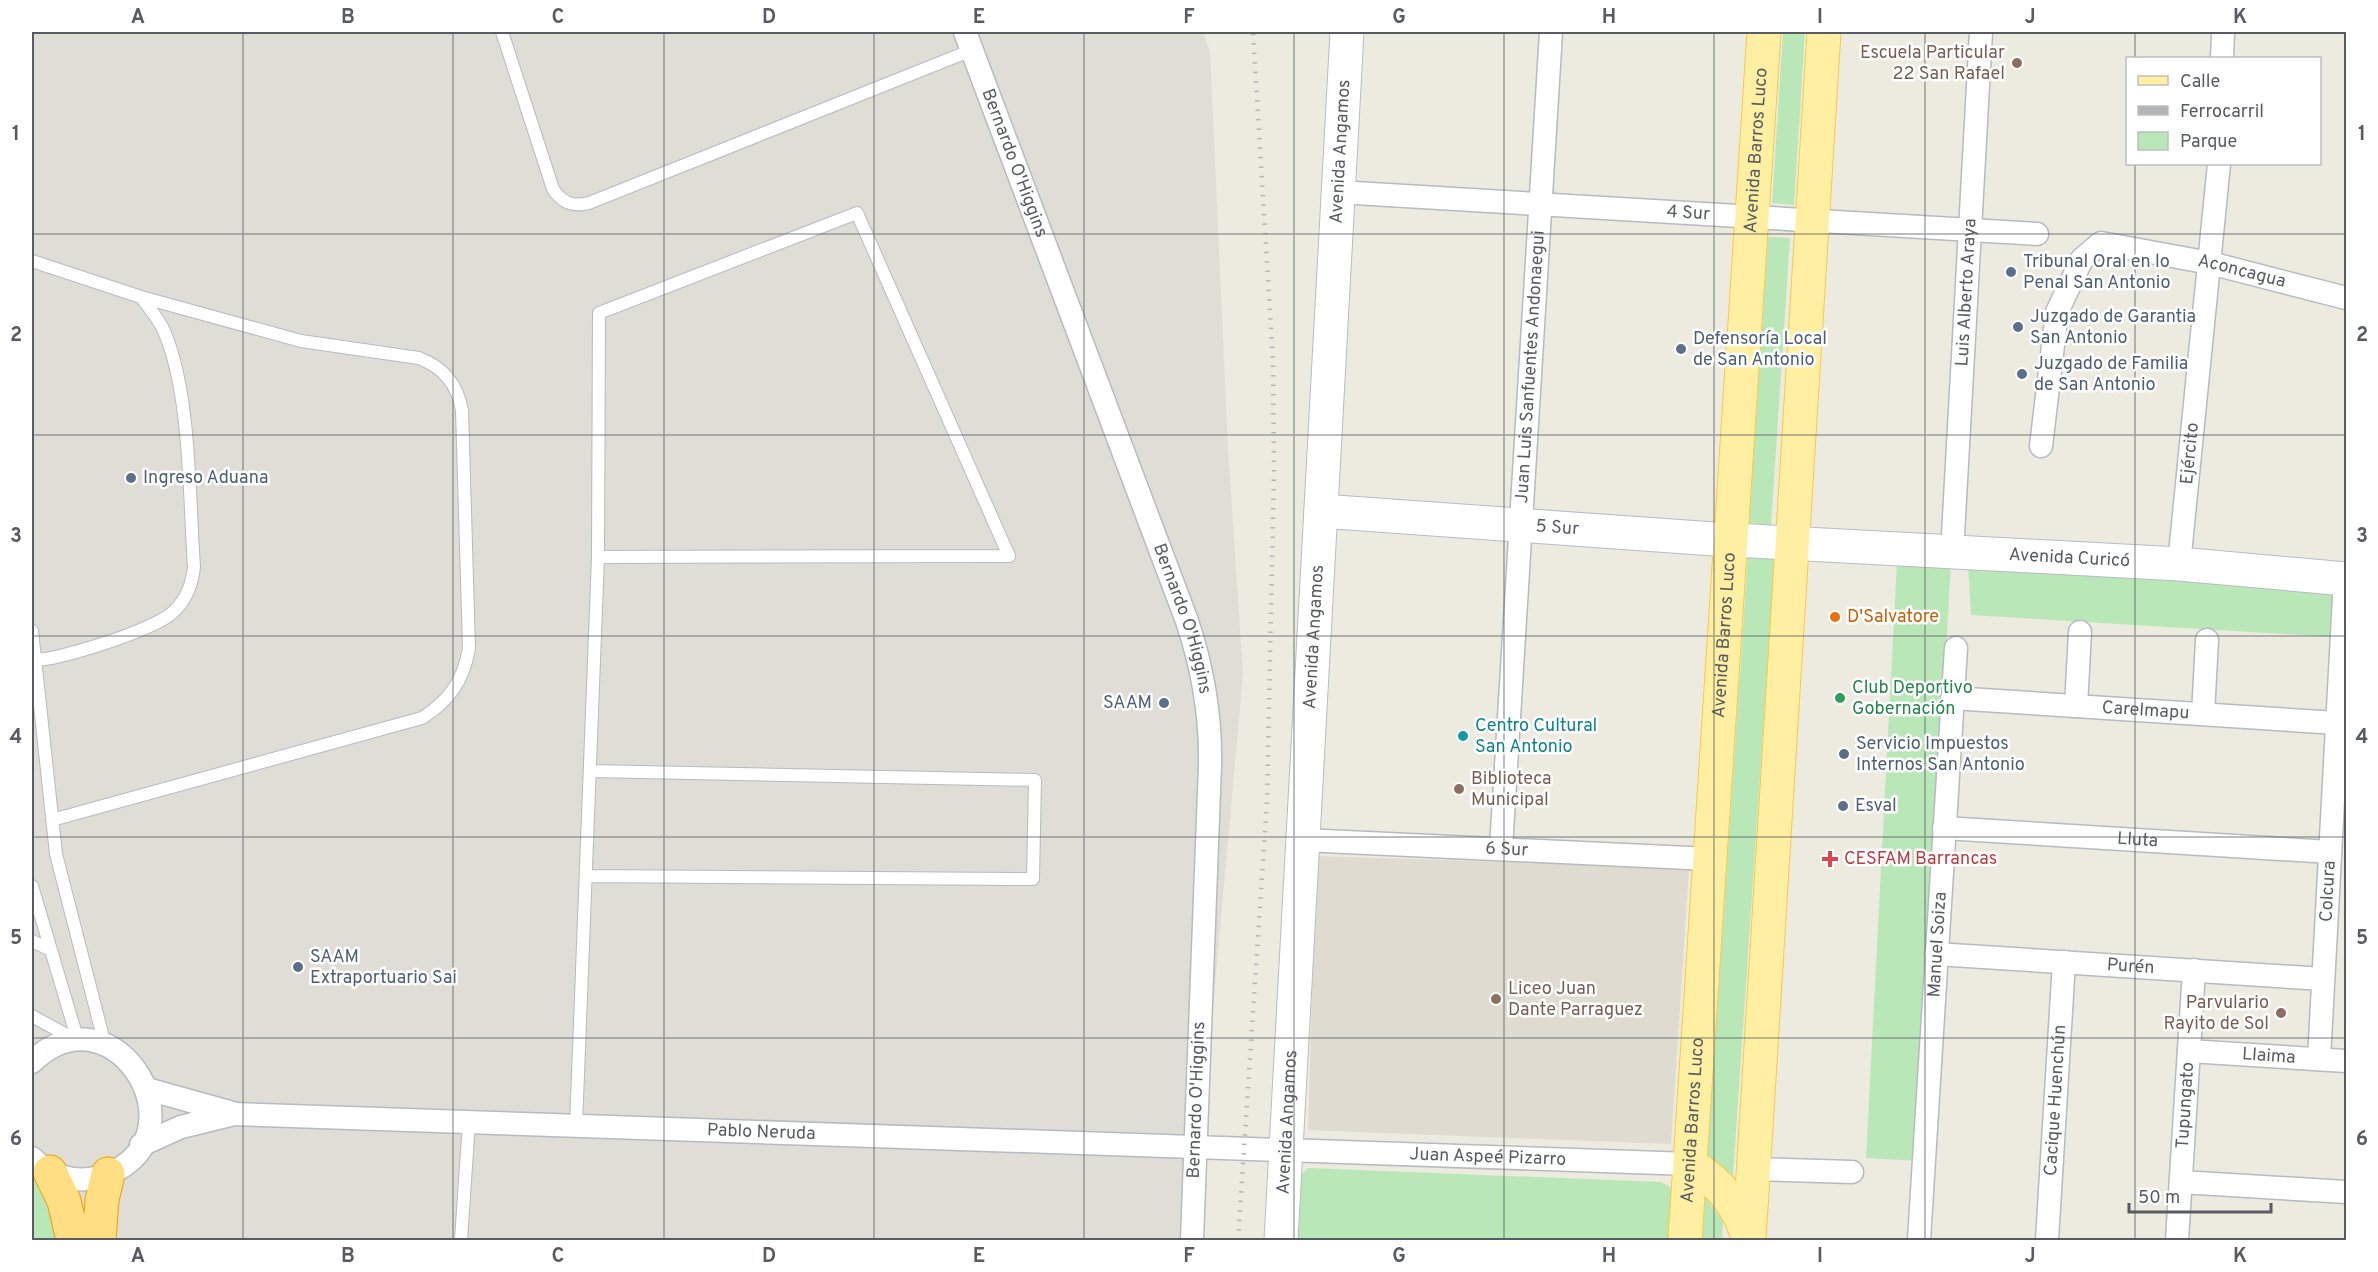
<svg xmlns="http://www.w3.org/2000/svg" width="2378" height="1272" viewBox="0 0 2378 1272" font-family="Overpass,sans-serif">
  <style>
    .industrial { fill: #e0ddd7 }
    .education { fill: #dfdbd0 }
    .green { fill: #b9e7b8 }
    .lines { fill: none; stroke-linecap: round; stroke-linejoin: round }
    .lane-casing { stroke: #b7bac0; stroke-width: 14 }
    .street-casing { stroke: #b7bac0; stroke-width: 25 }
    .secondary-casing { stroke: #b8bcc3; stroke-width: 35 }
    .primary-casing { stroke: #fdc848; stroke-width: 35 }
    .highway-casing { stroke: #eca000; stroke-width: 35 }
    .lane { stroke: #fff; stroke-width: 12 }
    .street { stroke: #fff; stroke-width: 22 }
    .secondary { stroke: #fff; stroke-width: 33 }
    .primary { stroke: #ffefa2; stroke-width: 33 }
    .highway { stroke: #ffde84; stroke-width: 33 }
    .rail { stroke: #b3b4b5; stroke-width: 4.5; stroke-dasharray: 1.5 8; stroke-linecap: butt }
    .grid { fill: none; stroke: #585c62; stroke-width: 1.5; stroke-opacity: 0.55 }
    .education-dot { fill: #8d6e63; stroke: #fff; stroke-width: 2 }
    .service-dot { fill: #5c6f8a; stroke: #fff; stroke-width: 2 }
    .food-dot { fill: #e8710a; stroke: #fff; stroke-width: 2 }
    .leisure-dot { fill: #2e9e5b; stroke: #fff; stroke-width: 2 }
    .culture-dot { fill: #0f9aa8; stroke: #fff; stroke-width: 2 }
    .health-dot { fill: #e0444e; stroke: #fff; stroke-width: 2 }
    .labels { text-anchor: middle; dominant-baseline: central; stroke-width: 5; stroke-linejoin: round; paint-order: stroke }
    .education-label { font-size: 18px; fill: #785e54; stroke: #fff; text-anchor: end }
    .street-label { font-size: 18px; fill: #585c62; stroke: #fff }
    .service-label { font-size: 18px; fill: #4e5e75; stroke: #fff; text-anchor: start }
    .food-label { font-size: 18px; fill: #c56008; stroke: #fff; text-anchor: start }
    .leisure-label { font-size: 18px; fill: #27864d; stroke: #fff; text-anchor: start }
    .culture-label { font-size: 18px; fill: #0d838f; stroke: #fff; text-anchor: start }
    .health-label { font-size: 18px; fill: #be3a42; stroke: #fff; text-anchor: start }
    .neatline { fill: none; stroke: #585c62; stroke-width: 2 }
    .grid-label { font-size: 20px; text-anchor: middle; font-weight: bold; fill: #585c62 }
  </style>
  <rect width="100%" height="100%" fill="#edeadf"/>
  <path class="industrial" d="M32,32H1203L1210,51L1228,449L1243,674L1192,1240H32Z"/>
  <path class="education" d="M1316,856L1689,868L1671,1144L1308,1130Z"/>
  <path class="green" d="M1783,32H1805L1794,205L1772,203Z
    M1768,237L1790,238L1771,525L1749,523Z
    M1748,554L1775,555L1733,1176L1706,1175Z
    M1897,561H1951L1918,1161L1866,1158Z
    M1968,563L2336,591L2335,637L1971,615Z
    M1308,1168L1661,1182L1669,1186L1673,1193L1669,1240H1297L1301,1175Z
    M32,1169L39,1177L61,1240H32Z
    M1705,1197L1723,1221L1722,1240H1702Z"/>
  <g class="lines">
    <g class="lane-casing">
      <path id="lane" d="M502,32L553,189C562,203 573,207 589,203L972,50
        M32,261L141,297L301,341L419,358C444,368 457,384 462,410L469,648C464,680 449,701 422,718L52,820
        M32,631L56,854L105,1045
        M32,660C57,661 153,630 172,613C186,601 192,585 194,567C189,498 191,393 164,331C159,319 149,308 141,297
        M586,876L1033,879L1035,780L590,771
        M32,886L78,1041
        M32,941L51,950
        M32,1016L74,1039
        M576,1126L598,557L599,313L857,213L1009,556L598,557
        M461,1240L469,1122"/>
    </g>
    <g class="street-casing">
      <g id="street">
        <path id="s1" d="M965,32L1187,621C1203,669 1211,715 1210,765L1192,1240"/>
        <path d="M2222,58L2223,32"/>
        <path id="s2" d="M1338,192L2037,234"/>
        <path id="s3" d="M2041,446L2057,312L2082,259L2101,243L2210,263L2346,298"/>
        <path id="s4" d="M1952,553L1981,32"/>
        <path id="s5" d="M2179,564L2219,164"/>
        <path id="s6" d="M1952,698L2337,723"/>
        <path d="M2076,706L2080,632"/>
        <path d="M2203,714L2207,640"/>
        <path id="s7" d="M1944,828L2330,852"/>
        <path id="s8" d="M1303,840L1710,859"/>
        <path id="s9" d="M1501,848L1551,32"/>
        <path id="s10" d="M1936,954L2323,979"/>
        <path id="s11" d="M2189,1051L2346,1061"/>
        <path id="s12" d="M2319,1059L2345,579"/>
        <path d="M32,1062C116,980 212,1144 99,1177C75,1184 50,1176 32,1158"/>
        <path d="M147,1089L233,1113"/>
        <path id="s13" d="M141,1145L181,1127L234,1114L1690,1164"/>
        <path d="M1753,1169L1852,1172"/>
        <path d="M2181,1182L2346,1192"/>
        <path id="s14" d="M1919,1240L1956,648"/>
        <path id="s15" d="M2047,1240L2064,962"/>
        <path id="s16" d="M2177,1240L2194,970"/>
      </g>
    </g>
    <g class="secondary-casing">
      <g id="secondary">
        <path id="s17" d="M1321,511L1714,539L2179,564L2346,579"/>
        <path id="s18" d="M1281,1240L1347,32"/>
      </g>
    </g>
    <g class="primary-casing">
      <g id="primary">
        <path d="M1690,1164C1718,1181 1738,1204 1747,1235"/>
        <path id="s19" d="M1685,1240L1764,32"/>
        <path d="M1749,1240L1824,32"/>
      </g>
    </g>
    <g class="highway-casing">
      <path id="highway" d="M50,1172L64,1201L73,1240
        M99,1240L102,1200L108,1174"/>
    </g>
    <use href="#lane" class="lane"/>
    <use href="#street" class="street"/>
    <use href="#secondary" class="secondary"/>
    <use href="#primary" class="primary"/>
    <use href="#highway" class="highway"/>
    <path class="rail" d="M1238,1240L1267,801L1274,469L1273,362L1253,32"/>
  </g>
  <path class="grid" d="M243,32V1240M453,32V1240M664,32V1240M874,32V1240M1084,32V1240M1294,32V1240M1504,32V1240M1714,32V1240M1925,32V1240M2135,32V58M2135,164V1240M32,234H2346M32,435H2346M32,636H2346M32,837H2346M32,1038H2346"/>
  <g class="education-dot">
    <circle cx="2017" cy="63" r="6"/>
    <circle cx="1459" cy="789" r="6"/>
    <circle cx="1496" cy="999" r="6"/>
    <circle cx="2281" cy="1013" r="6"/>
  </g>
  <g class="service-dot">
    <circle cx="2011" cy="272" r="6"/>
    <circle cx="2018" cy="327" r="6"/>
    <circle cx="1681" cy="349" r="6"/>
    <circle cx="2022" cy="374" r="6"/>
    <circle cx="131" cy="478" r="6"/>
    <circle cx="1164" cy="703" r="6"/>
    <circle cx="1844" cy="754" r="6"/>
    <circle cx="1843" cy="806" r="6"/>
    <circle cx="298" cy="967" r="6"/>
  </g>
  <circle class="food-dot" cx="1835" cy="617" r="6"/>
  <circle class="leisure-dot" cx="1840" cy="698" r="6"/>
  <circle class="culture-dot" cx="1463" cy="736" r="6"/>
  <path class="health-dot" d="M1827 850h6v6h6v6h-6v6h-6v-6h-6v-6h6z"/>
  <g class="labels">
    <g class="education-label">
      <text x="2005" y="53">Escuela Particular<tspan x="2005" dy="21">22 San Rafael</tspan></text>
      <text x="1471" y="779" text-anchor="start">Biblioteca<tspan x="1471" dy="21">Municipal</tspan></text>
      <text x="1508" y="989" text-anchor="start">Liceo Juan<tspan x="1508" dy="21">Dante Parraguez</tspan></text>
      <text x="2269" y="1003">Parvulario<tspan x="2269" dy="21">Rayito de Sol</tspan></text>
    </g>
    <g class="street-label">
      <text stroke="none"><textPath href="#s18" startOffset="1090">Avenida Angamos</textPath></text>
      <text stroke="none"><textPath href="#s19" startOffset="1092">Avenida Barros Luco</textPath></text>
      <text stroke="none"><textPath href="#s1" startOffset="140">Bernardo O'Higgins</textPath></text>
      <text stroke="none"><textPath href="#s2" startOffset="351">4 Sur</textPath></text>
      <text stroke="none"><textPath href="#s3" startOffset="362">Aconcagua</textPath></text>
      <text stroke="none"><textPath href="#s4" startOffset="261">Luis Alberto Araya</textPath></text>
      <text stroke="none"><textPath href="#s9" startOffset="482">Juan Luis Sanfuentes Andonaegui</textPath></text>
      <text stroke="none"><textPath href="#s5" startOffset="111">Ejército</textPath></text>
      <text stroke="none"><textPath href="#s17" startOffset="237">5 Sur</textPath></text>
      <text stroke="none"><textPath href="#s17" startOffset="750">Avenida Curicó</textPath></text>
      <text stroke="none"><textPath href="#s1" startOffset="626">Bernardo O'Higgins</textPath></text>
      <text stroke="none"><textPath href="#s18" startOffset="604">Avenida Angamos</textPath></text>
      <text stroke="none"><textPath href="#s19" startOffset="606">Avenida Barros Luco</textPath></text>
      <text stroke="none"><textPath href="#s6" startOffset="194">Carelmapu</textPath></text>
      <text stroke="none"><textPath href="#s7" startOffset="194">Lluta</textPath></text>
      <text stroke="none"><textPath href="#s8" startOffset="204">6 Sur</textPath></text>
      <text stroke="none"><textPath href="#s12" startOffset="168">Colcura</textPath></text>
      <text stroke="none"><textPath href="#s14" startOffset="296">Manuel Soiza</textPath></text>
      <text stroke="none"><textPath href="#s10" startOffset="195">Purén</textPath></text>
      <text stroke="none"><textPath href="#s11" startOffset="80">Llaima</textPath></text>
      <text transform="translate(1197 1100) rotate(-88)">Bernardo O'Higgins</text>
      <text stroke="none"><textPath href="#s15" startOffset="140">Cacique Huenchún</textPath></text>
      <text stroke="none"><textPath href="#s16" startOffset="135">Tupungato</textPath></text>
      <text stroke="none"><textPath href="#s18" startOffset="118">Avenida Angamos</textPath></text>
      <text stroke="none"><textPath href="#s19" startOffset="120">Avenida Barros Luco</textPath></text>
      <text stroke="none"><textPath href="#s13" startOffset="626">Pablo Neruda</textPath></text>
      <text stroke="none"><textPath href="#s13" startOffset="1353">Juan Aspeé Pizarro</textPath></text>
    </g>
    <g class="service-label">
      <text x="2023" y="262">Tribunal Oral en lo<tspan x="2023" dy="21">Penal San Antonio</tspan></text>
      <text x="2030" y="317">Juzgado de Garantia<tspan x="2030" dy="21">San Antonio</tspan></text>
      <text x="1693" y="339">Defensoría Local<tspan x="1693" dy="21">de San Antonio</tspan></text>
      <text x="2034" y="364">Juzgado de Familia<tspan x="2034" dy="21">de San Antonio</tspan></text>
      <text x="143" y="478">Ingreso Aduana</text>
      <text x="1152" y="703" text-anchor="end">SAAM</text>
      <text x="1856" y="744">Servicio Impuestos<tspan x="1856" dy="21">Internos San Antonio</tspan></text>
      <text x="1855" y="806">Esval</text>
      <text x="310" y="957">SAAM<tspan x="310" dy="21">Extraportuario Sai</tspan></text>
    </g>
    <g class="food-label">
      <text x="1847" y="617">D'Salvatore</text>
    </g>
    <g class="leisure-label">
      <text x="1852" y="688">Club Deportivo<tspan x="1852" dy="21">Gobernación</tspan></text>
    </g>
    <g class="culture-label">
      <text x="1475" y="726">Centro Cultural<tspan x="1475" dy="21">San Antonio</tspan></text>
    </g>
    <g class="health-label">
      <text x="1844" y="859">CESFAM Barrancas</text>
    </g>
  </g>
  <rect width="2378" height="1272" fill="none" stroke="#ffffff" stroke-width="66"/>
  <rect x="2126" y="57" width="195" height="108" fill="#ffffff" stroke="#bcbec0" stroke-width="1.5"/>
  <rect x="2138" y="76" width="30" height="9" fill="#ffefa2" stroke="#bcbec0" stroke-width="1.5"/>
  <text x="2180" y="87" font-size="18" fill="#585c62">Calle</text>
  <rect x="2138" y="106" width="30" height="9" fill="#b3b4b5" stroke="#bcbec0" stroke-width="1.5"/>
  <text x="2180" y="117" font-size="18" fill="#585c62">Ferrocarril</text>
  <rect x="2138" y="132" width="30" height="18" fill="#b9e7b8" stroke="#bcbec0" stroke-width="1.5"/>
  <text x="2180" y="147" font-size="18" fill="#585c62">Parque</text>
  <path d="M2129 1203v9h142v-9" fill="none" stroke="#585c62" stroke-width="3"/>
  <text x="2138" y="1203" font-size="18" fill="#585c62" stroke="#ffffff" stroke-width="4.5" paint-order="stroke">50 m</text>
  <rect x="33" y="33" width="2312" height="1206" class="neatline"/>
  <g class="grid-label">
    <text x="138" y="23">A</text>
    <text x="348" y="23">B</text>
    <text x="558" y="23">C</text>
    <text x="769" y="23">D</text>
    <text x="979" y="23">E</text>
    <text x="1189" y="23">F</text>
    <text x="1399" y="23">G</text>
    <text x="1609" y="23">H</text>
    <text x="1820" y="23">I</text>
    <text x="2030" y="23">J</text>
    <text x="2240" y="23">K</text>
    <text x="16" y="140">1</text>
    <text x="2362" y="140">1</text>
    <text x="16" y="341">2</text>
    <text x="2362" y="341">2</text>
    <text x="16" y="542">3</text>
    <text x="2362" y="542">3</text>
    <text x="16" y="743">4</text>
    <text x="2362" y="743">4</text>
    <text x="16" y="944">5</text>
    <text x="2362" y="944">5</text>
    <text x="16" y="1145">6</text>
    <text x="2362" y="1145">6</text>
    <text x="138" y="1262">A</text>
    <text x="348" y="1262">B</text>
    <text x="558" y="1262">C</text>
    <text x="769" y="1262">D</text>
    <text x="979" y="1262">E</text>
    <text x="1189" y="1262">F</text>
    <text x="1399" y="1262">G</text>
    <text x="1609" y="1262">H</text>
    <text x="1820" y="1262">I</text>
    <text x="2030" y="1262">J</text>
    <text x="2240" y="1262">K</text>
  </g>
</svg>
